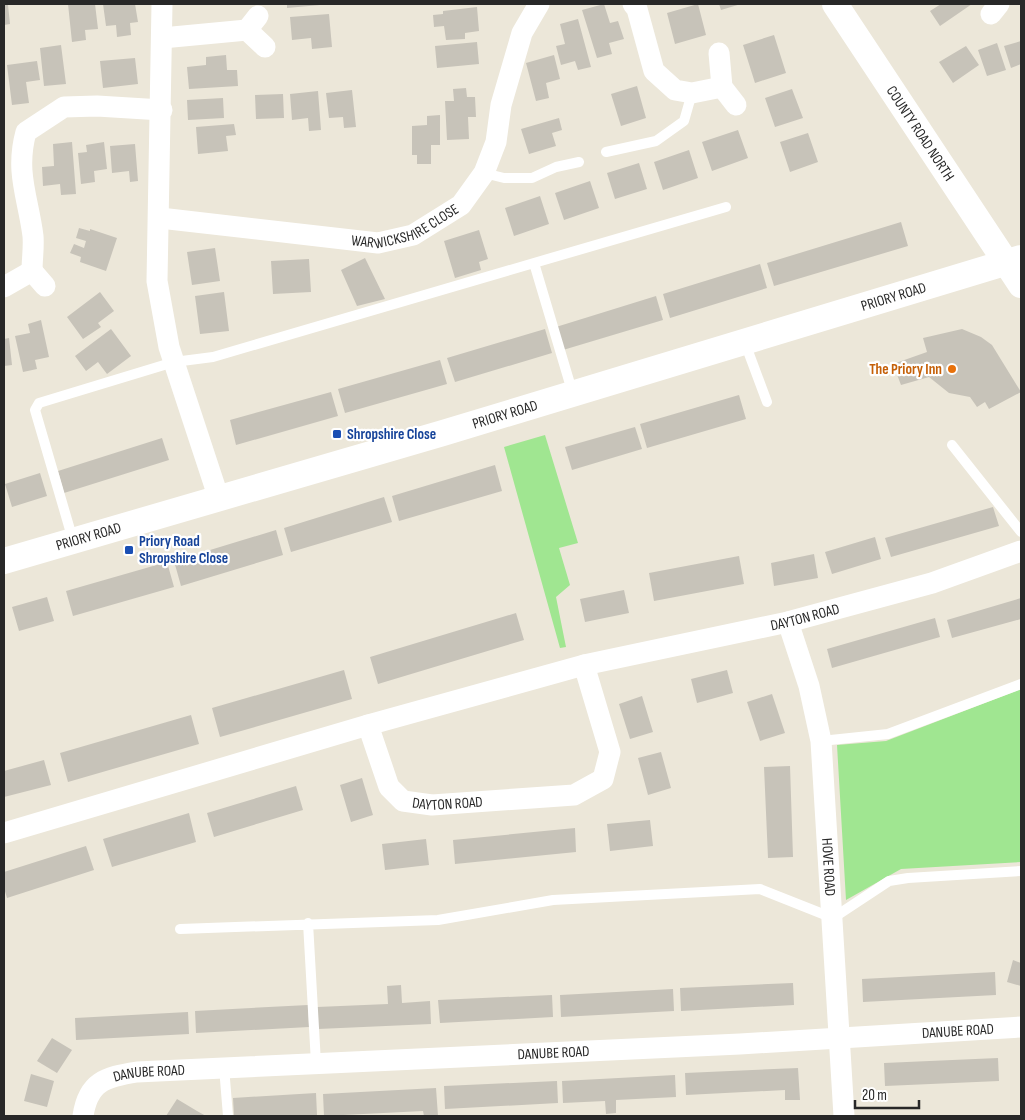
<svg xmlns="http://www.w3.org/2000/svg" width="1025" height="1120" viewBox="0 0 1025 1120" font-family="'Sofia Sans Condensed',sans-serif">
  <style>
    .green { fill: #a0e691 }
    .building { fill: #c7c3b9 }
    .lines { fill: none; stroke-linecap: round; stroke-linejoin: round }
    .service { stroke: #fff; stroke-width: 10 }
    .minor { stroke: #fff; stroke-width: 21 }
    .tertiary { stroke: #fff; stroke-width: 26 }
    .food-dot { fill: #e8710a; stroke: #fff; stroke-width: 2 }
    .transit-dot { fill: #1a4fb4; stroke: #fff; stroke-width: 2 }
    .labels { text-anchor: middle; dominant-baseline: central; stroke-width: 4.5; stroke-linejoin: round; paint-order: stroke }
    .street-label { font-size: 15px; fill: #282828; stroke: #fff }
    .food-label { font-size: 15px; font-weight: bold; fill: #c56008; stroke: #fff; text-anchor: end }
    .transit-label { font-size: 15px; font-weight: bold; fill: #164399; stroke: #fff; text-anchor: start }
  </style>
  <rect width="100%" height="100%" fill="#ece7d9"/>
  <path class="green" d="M545,435L578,543L559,548L570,585L556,597L566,647L560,648L504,447Z
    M1021,689V862L901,869L846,900L837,745L886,741Z"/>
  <path class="building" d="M68,4H95L98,29L85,30L86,40L72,42Z
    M103,4H135L138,22L130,23L131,35L117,37L116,25L106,26Z
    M287,4H320V5L287,8Z
    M604,4L610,23L618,21L624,39L609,43L612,54L597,58L582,10Z
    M698,4L706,35L675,44L667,13Z
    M719,4H741L721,10Z
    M941,4H972L940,26L930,11Z
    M4,5H8L10,24L4,25Z
    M477,7L479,31L465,33V39L446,40L444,26L434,27L433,15L443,14V11Z
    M329,14L332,47L312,49L311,38L292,40L290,17Z
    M578,19L591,67L578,70L575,61L561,65L556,46L565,44L560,24Z
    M774,35L786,73L755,83L743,45Z
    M1021,41V64L1011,68L1004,46Z
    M477,42L479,64L437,68L435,46Z
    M997,43L1006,70L987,76L978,50Z
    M61,45L66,84L44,86L40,48Z
    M966,46L979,65L953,83L939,62Z
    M226,55L227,70H237L238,86L189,89L187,67L206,65V57Z
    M554,55L560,79L546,83L549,98L536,101L526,63Z
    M135,58L138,84L103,88L100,61Z
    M37,61L40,80L26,82L29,103L12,105L7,65Z
    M637,86L646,118L621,126L611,94Z
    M466,88L467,97H475L476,117H468L469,139L447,140L445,101H454L453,89Z
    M792,89L803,118L775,127L765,98Z
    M352,90L356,127L344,128L343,117L329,118L326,93Z
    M318,91L321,130L309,131L308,118L292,120L290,94Z
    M283,94L284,118L256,119L255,95Z
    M223,98L224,118L188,120L187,100Z
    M440,115V145H431V164H417V155H412V126L427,125V116Z
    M559,118L562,130L552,133L556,146L529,154L521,129Z
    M234,124L236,135L226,136L228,151L198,154L196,127Z
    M738,130L748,158L712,171L702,142Z
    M808,133L818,162L790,172L780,142Z
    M72,142L76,194L61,195L60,184L43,186L42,167L54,166L53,144Z
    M104,142L107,169L94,171L95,182L81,184L78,153L87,152L86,145Z
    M135,144L138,181L130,182L129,171L112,173L110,146Z
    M689,150L698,178L663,190L654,162Z
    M639,163L647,189L615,199L607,173Z
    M590,181L599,208L564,220L555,193Z
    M540,196L549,224L514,236L505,208Z
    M901,222L908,246L774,286L767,263Z
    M79,228L90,231V229L117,238L106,271L80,262L81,257L70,253L74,244L84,248L86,241L76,238Z
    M479,230L488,259L479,262L481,270L455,278L444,241Z
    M215,248L220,281L192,285L187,252Z
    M365,258L385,299L357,306L341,270Z
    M309,259L311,292L273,294L271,261Z
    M760,264L767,288L670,318L663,294Z
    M100,292L114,311L98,323L101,327L83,339L67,317Z
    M224,292L229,331L200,334L195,296Z
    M656,296L663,320L563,350L556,327Z
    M41,320L49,357L35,360L37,369L23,372L15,336L30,333L28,324Z
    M111,329L131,356L107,374L98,362L86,371L75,356Z
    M545,329L552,353L455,382L447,358Z
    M962,329L981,337L992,345L1021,392L989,409L985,402L977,407L970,397L949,393L929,377L901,385L893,364L927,352L923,338Z
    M9,338L12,365L4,366V339Z
    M440,360L447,384L345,413L338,389Z
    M331,392L338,416L236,445L230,420Z
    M739,395L746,419L647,448L640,424Z
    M635,427L642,449L572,470L565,447Z
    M162,438L169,460L64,493L58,471Z
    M495,465L502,491L399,521L392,496Z
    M40,473L47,496L12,507L5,484Z
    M384,497L392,522L291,552L284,528Z
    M993,507L999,526L891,557L885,538Z
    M276,530L283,555L181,586L174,561Z
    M875,537L881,559L832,574L825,552Z
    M814,554L818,578L774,586L771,563Z
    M739,556L744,584L654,601L649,573Z
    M167,562L174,587L73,616L66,591Z
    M624,590L629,613L585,622L580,599Z
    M47,597L54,621L19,631L12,607Z
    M1021,598V619L952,638L947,620Z
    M516,613L524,640L378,684L370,657Z
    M935,618L940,637L832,668L827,649Z
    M344,670L352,699L220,737L212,708Z
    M727,670L733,693L697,703L691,679Z
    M772,694L785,733L760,741L747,702Z
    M642,696L653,732L630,739L619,704Z
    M191,715L199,744L68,782L60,753Z
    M661,752L671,788L648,795L638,758Z
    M44,760L51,785L4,797V771Z
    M790,766L793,857L768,858L764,767Z
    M362,778L373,815L351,822L340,785Z
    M296,786L303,810L214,837L207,813Z
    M189,813L196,842L112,867L103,839Z
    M650,820L653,846L610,851L607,824Z
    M575,828L576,852L455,864L453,840Z
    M426,839L429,865L385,870L382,844Z
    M86,846L94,870L7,898L4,888V872Z
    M1013,960L1021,963V986L1007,982Z
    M995,972L996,995L863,1002L862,979Z
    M793,983L794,1005L681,1011L680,988Z
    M401,985L402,1003L430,1001L431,1024L318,1029L317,1007L388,1004L387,986Z
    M673,989L674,1011L561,1017L560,995Z
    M552,995L553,1017L440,1023L438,1000Z
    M308,1005L309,1027L196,1033L195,1011Z
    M188,1012L189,1034L76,1040L75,1018Z
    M52,1038L72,1050L57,1073L37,1061Z
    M998,1058L999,1081L885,1086L884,1063Z
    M798,1068L800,1100H785V1090L686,1095L685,1073Z
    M31,1074L54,1081L47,1107L24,1101Z
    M675,1075L676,1097L616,1100V1113L606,1114L605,1101L563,1103L562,1081Z
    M557,1081L558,1103L445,1109L444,1086Z
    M436,1088L438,1116H424L423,1111L324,1116L323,1094Z
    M316,1093L317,1115L234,1116L233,1098Z
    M177,1099L197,1111L206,1116H166Z"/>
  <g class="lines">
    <path class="service" d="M606,152L656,141L684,121L692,93
      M484,173L504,178H532L556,167L579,162
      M534,263L726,207
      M745,343L767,402
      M952,445L1021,532
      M73,540L35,410L39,403L174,362L213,357L534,263L573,394
      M821,741L888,734L1021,684
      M308,923L316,1063
      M180,929L438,920L553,900L760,889L833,918L889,881L908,878L1021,871
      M224,1067L228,1116"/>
    <g class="minor">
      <path d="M162,4L157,281L169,347L219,499"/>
      <path d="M633,4L637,9L654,71L675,90L692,93L722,87"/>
      <path d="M991,14L999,4"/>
      <path d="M258,16L247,30L265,47"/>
      <path d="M162,38L247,30"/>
      <path d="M719,53L722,87L736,105"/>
      <path id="s1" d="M160,218L378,243L413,235L461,205L484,173L496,142L501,105L522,33L539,4"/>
      <path d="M32,271C32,260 34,247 33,236C28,197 15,172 26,132L64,107L97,106L162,110"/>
      <path d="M4,287L32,271L45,286"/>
      <path id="s2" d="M788,622L809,686L821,741L844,1116"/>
      <path id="s3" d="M368,725L389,787L403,801L432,805L574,795L603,779L610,752L584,665"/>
      <path id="s4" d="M4,833L368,725L584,665L788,622L932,583L1021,551"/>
      <path id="s5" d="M83,1116C88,1082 105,1077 137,1072L740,1044L1021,1027"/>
    </g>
    <g class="tertiary">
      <path id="s6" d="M835,4L1021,285"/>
      <path id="s7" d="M4,561L443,433L1021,258"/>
    </g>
  </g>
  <circle class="food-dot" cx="952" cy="369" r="5"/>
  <g class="transit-dot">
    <rect x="332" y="429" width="10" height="10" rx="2.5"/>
    <rect x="124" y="545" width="10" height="10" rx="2.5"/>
  </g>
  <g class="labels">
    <g class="street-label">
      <text stroke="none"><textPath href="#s6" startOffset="155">COUNTY ROAD NORTH</textPath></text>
      <text stroke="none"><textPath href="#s1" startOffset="250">WARWICKSHIRE CLOSE</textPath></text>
      <text stroke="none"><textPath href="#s7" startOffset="928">PRIORY ROAD</textPath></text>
      <text stroke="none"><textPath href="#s7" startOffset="522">PRIORY ROAD</textPath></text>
      <text stroke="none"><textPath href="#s7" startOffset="88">PRIORY ROAD</textPath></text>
      <text stroke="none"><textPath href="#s4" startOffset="830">DAYTON ROAD</textPath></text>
      <text stroke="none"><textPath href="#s3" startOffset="130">DAYTON ROAD</textPath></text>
      <text stroke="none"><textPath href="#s2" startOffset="250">HOVE ROAD</textPath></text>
      <text stroke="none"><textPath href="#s5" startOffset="899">DANUBE ROAD</textPath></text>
      <text stroke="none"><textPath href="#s5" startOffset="494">DANUBE ROAD</textPath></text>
      <text stroke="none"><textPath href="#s5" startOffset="89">DANUBE ROAD</textPath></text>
    </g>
    <g class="food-label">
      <text x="942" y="369">The Priory Inn</text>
    </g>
    <g class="transit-label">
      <text x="347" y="434">Shropshire Close</text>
      <text x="139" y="541">Priory Road<tspan x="139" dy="17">Shropshire Close</tspan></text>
    </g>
  </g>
  <rect width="1025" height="1120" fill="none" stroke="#282828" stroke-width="10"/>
  <path d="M855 1100v8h64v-8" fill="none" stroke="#282828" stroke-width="2.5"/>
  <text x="862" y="1100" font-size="15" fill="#282828" stroke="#ffffff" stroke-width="4" paint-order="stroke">20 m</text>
</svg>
